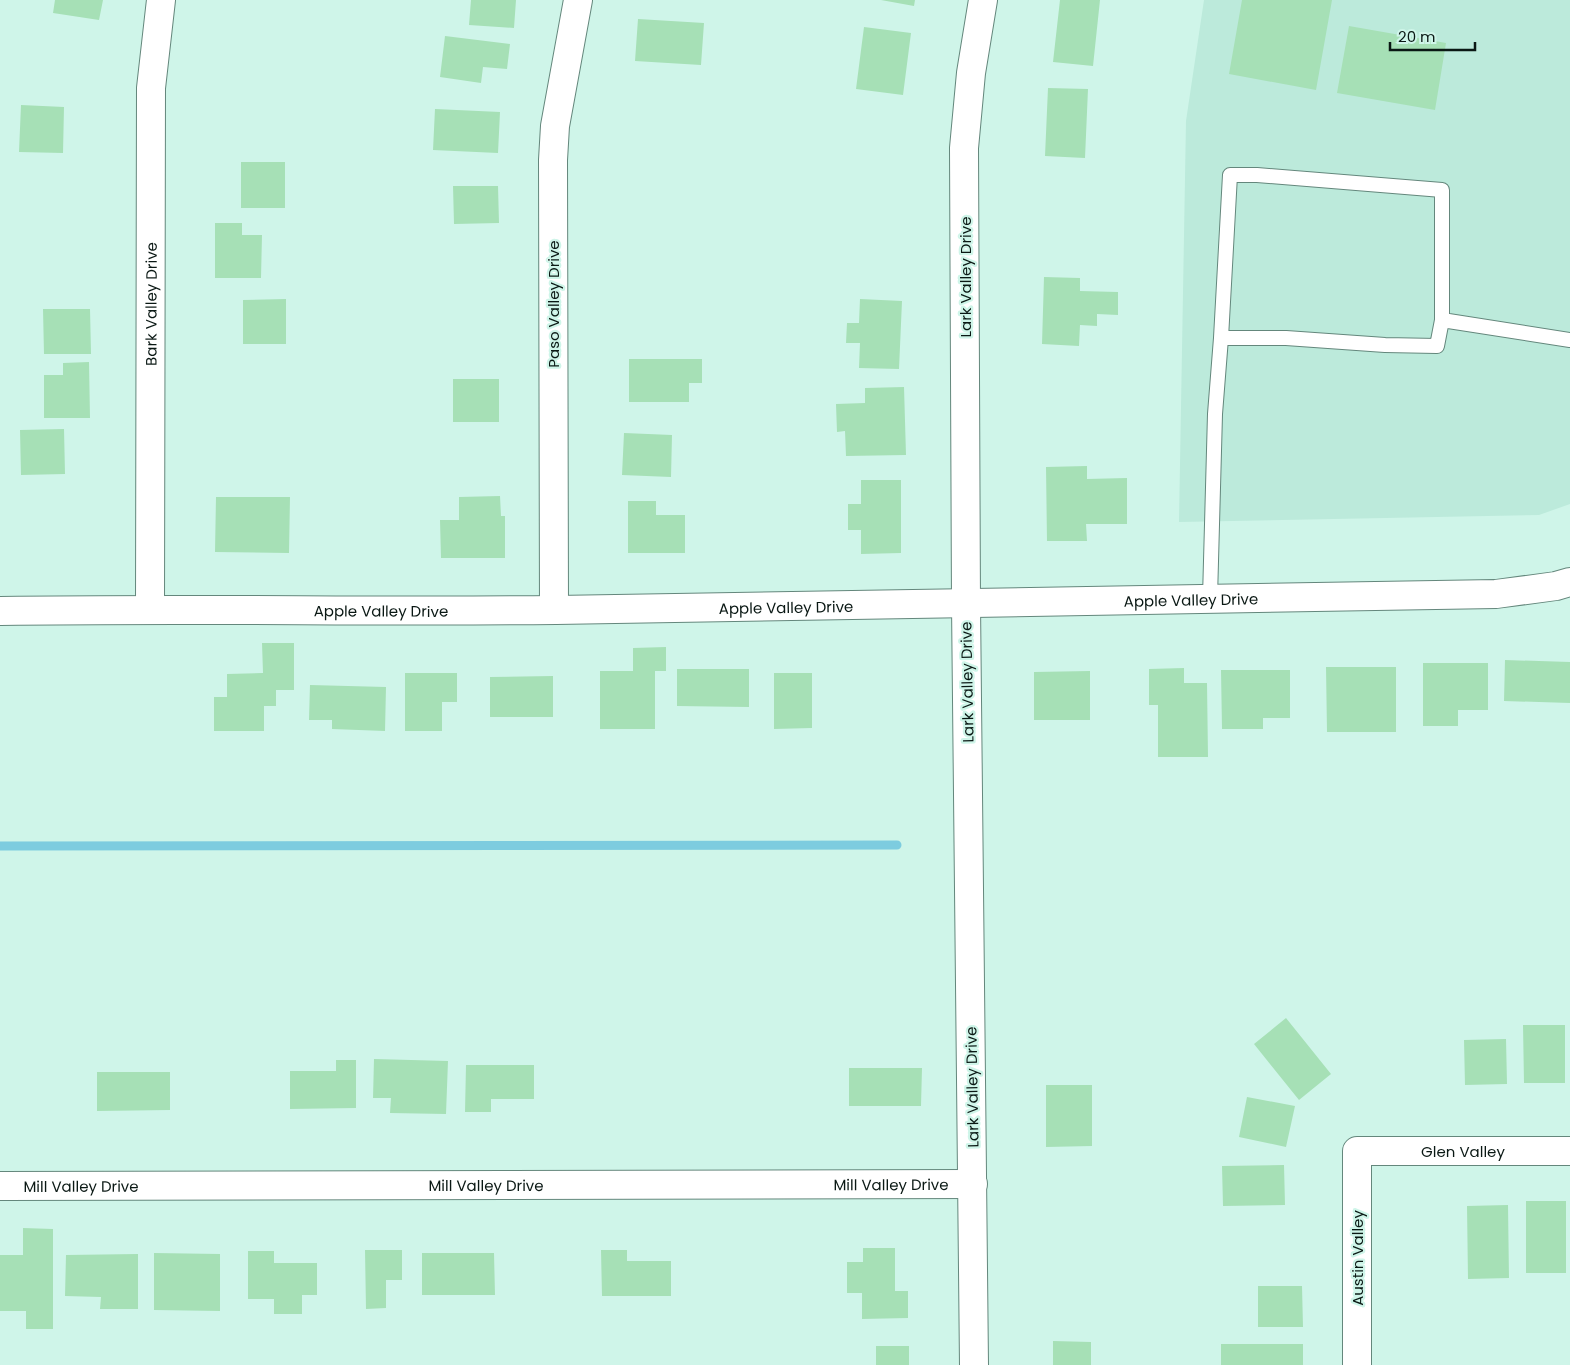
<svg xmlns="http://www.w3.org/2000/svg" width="1570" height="1365" viewBox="0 0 1570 1365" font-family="Poppins,sans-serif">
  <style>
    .built { fill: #bceadb }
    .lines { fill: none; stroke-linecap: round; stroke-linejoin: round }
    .stream { stroke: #7dccdf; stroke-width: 9 }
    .building { fill: #a6e0b6 }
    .service-casing { stroke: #64877c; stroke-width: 16 }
    .minor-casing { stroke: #64877c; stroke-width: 30 }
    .service { stroke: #fff; stroke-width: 14 }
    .minor { stroke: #fff; stroke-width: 28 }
    .labels { text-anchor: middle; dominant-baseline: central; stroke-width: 4.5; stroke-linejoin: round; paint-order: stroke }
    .street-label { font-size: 15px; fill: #0a1814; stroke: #cff5e9 }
  </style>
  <rect width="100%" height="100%" fill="#cff5e9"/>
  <path class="built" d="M1204,0H1570V504L1539,515L1179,522L1186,121Z"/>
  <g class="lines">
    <path class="stream" d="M0,846L897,845"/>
  </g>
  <path class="building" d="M55,0H103L99,20L53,13Z
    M471,0H516L514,28L469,25Z
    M881,0H915L914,6Z
    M1060,0H1100L1093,66L1053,62Z
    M1242,0H1332L1316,90L1229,74Z
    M638,19L704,23L701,65L635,61Z
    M1349,26L1446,43L1435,110L1337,93Z
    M864,27L911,33L903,95L856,89Z
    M445,36L510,44L507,69L483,67L481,83L440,77Z
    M1048,88L1088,89L1085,158L1045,156Z
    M21,105L64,107L63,153L19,152Z
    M435,109L500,112L498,153L433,150Z
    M241,162H285V208H241Z
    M453,186H498L499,223L454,224Z
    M215,223H242V235H262L261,278H215Z
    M1044,277L1080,278V291L1118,292V315L1097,314V326L1080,325L1079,346L1042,344Z
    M286,299V344H243V300Z
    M860,299L902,301L899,369L859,368L860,343H846L847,323H859Z
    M43,309H90L91,354H44Z
    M629,359H702V383H689V402H629Z
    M89,362L90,418H44V375H63V363Z
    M453,379H499V422H453Z
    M904,387L906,455L846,456L845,431L837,432L836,404L865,403V388Z
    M64,429L65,474L21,475L20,430Z
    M624,433L672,435L671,477L622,475Z
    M1087,466V479L1127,478V524H1086L1087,541H1047L1046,467Z
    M861,480H901V553L861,554V530H848V504H861Z
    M500,496L501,516H505V558H441L440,520H459V497Z
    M216,497H290L289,553L215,552Z
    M628,501H656V515H685V553H628Z
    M262,643H294V690H276V706H264V731H214V697H227V674L263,673Z
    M666,647V671H655V729H600V671H633V648Z
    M1505,660L1570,662V703L1504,701Z
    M1423,663H1488V710H1458V726H1423Z
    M1326,667H1396V732H1327Z
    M1184,668V683H1207L1208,757H1158V705H1149V669Z
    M677,669H749V707L677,706Z
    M1221,670H1290V718H1263V729H1222Z
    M1090,671V720H1034V672Z
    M405,673H457V702H442V731H405Z
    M774,673H812V728L774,729Z
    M553,676V717H490V677Z
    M310,685L386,687L385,731L332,729V720H309Z
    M1286,1018L1331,1074L1299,1100L1254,1044Z
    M1523,1025H1565V1083H1524Z
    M1506,1039L1507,1084L1465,1085L1464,1040Z
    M374,1059L448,1061L446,1114L390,1113L391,1098H373Z
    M336,1060H356V1108L290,1109V1071H336Z
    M466,1065H534V1099H491V1112H465Z
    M849,1068H922L921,1106H849Z
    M97,1072H170V1110L97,1111Z
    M1046,1085H1092V1146L1046,1147Z
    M1247,1097L1295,1106L1286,1147L1239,1137Z
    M1284,1165L1285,1205L1223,1206L1222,1166Z
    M1526,1201H1566V1273H1526Z
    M1508,1205L1509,1278L1468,1279L1467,1206Z
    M23,1228L53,1229V1329H26V1311H0V1255H23Z
    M863,1248H895V1291H908V1318L862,1319V1293H847V1262H863Z
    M365,1250H402V1280H386V1308L366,1309Z
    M601,1250H627V1261H671V1296H602Z
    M248,1251H274V1263H317V1295H302V1314H274V1299H248Z
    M154,1253L220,1254V1311L154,1310Z
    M422,1253H494L495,1295H422Z
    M138,1254V1309H100L101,1297L65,1296L66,1255Z
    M1258,1286H1302L1303,1327H1258Z
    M1053,1341L1091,1342V1365H1053Z
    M1221,1344H1303V1365H1221Z
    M876,1346H909V1365H876Z"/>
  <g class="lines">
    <g class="service-casing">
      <path id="service" d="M1221,338L1230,175H1257L1442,190V320
        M1210,598L1215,414L1221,338H1286L1385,345L1437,346L1442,320L1570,340"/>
    </g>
    <g class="minor-casing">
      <g id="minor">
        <path id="s1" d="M150,609L151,88L161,0"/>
        <path d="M554,610L553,160L555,126L578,0"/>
        <path id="s2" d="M0,611C185,608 371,612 556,610C870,607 1183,599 1496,594L1556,586L1570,582"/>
        <path id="s3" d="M0,1186L973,1184"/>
        <path d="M974,1365L966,604L964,148L971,73L983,0"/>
        <path id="s4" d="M1357,1365V1151H1570"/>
      </g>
    </g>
    <use href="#service" class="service"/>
    <use href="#minor" class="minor"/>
  </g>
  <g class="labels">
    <g class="street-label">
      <text transform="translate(965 277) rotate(-90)">Lark Valley Drive</text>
      <text stroke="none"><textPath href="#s1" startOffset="305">Bark Valley Drive</textPath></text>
      <text transform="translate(553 304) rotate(-90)">Paso Valley Drive</text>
      <text stroke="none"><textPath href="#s2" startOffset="1191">Apple Valley Drive</textPath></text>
      <text stroke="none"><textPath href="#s2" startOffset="786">Apple Valley Drive</textPath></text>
      <text stroke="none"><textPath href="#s2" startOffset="381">Apple Valley Drive</textPath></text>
      <text transform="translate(967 682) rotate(-91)">Lark Valley Drive</text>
      <text transform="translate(972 1087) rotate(-91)">Lark Valley Drive</text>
      <text stroke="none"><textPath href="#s4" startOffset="320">Glen Valley</textPath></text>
      <text stroke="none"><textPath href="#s3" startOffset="891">Mill Valley Drive</textPath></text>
      <text stroke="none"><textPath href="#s3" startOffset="486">Mill Valley Drive</textPath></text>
      <text stroke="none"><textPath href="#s3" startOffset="81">Mill Valley Drive</textPath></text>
      <text transform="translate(1357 1258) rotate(-90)">Austin Valley</text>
    </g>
  </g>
  <path d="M1390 42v8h85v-8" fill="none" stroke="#0a1814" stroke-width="2.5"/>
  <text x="1398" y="42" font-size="15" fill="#0a1814" stroke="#cff5e9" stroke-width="4" paint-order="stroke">20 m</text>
</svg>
